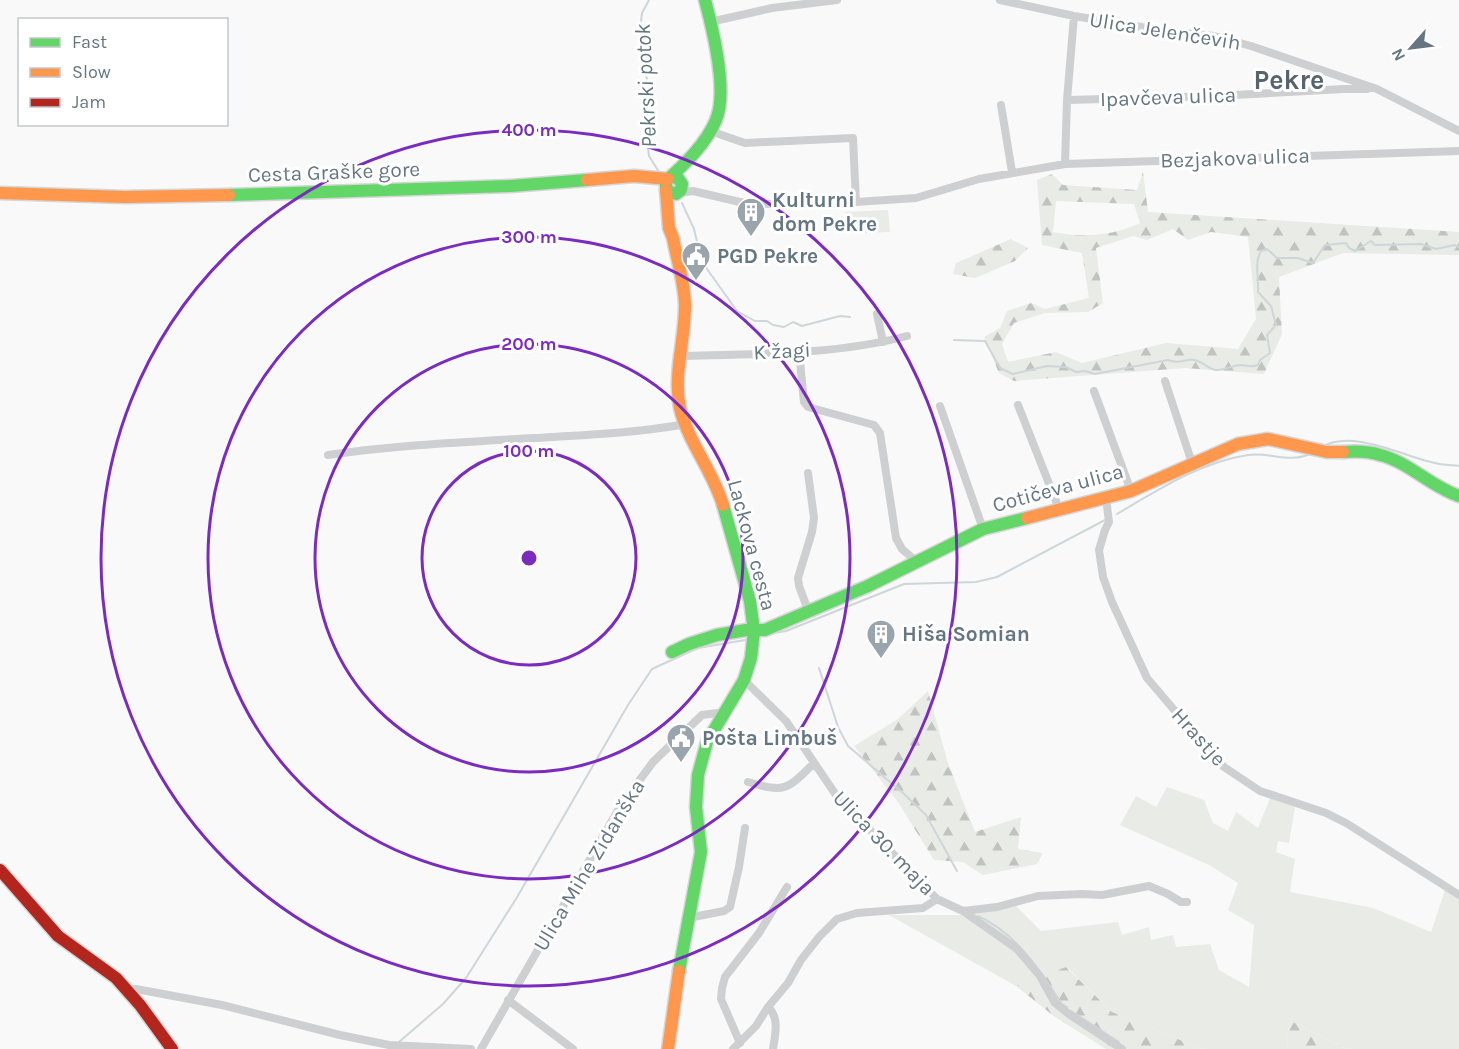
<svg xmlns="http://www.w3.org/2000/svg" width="1459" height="1049" viewBox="0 0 1459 1049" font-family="Karla,sans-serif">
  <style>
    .green { fill: #e8ebe6 }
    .forest { fill: url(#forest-firs); fill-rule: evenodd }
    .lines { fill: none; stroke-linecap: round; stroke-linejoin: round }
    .stream { stroke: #ced6d9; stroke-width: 2 }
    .fast-casing { stroke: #d5d6d7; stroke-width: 15 }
    .slow-casing { stroke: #d5d6d7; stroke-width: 15 }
    .jam-casing { stroke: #d5d6d7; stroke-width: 15 }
    .street { stroke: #cecfd0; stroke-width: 8 }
    .fast { stroke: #63d668; stroke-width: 12 }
    .slow { stroke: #ff974d; stroke-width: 12 }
    .jam { stroke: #b3261e; stroke-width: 12 }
    .ring { fill: none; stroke: #7b2cbf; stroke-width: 3 }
    .labels { text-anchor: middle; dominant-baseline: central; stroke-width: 6; stroke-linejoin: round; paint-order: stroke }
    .street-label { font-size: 21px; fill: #657683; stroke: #fff }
    .poi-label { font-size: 21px; font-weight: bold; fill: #657683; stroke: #fff; text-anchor: start }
    .water-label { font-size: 22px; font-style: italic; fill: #60757c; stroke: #fff }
    .district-label { font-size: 27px; font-weight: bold; fill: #57646e; stroke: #fff }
    .centre { fill: #7b2cbf; stroke: #fff; stroke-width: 3 }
    .ring-label { font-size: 18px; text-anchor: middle; font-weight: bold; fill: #7b2cbf; stroke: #fff; stroke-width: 6; stroke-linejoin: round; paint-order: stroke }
  </style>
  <defs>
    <pattern id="forest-firs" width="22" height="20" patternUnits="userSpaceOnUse" patternTransform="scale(1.5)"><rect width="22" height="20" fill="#e8ebe6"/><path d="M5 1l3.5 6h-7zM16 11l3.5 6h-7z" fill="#c0c3c0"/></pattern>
  </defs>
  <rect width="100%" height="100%" fill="#f9f9f9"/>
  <path class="green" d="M888,210L890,232L845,234V212Z
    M1167,787L1204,800L1213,823L1228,831L1236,812L1258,828L1270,798L1295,807L1289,843L1278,841L1276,852L1295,859L1290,892L1373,908L1431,932L1445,890L1459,898V1049H1347L1289,1020L1287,1049H1202L1112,1012L1067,967L1016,986L889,915H965L1015,905L1041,931L1118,922L1122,935L1149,927L1151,940L1173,935L1176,947L1210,944L1219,970L1249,987L1254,925L1228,910L1238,883L1209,865L1120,825L1136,796L1156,807Z"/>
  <path class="forest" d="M1143,172L1148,212L1459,232V255L1343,253L1279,277L1282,334L1264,374L1185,368L1014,381L999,373L984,337L1000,328L1007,311L1031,303L1045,309L1089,298L1082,253L1042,245L1037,180L1052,174L1063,185L1137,190ZM1056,201L1134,204L1140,223C1113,236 1083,238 1053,232ZM1173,229L1188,240L1211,232L1248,237L1256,319L1238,349L1166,343L1082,363L1056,352L1008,362L1002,344L1014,323L1045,313L1088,312L1103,303L1096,248L1133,236L1147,240Z
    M1011,239L1028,248L1015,261L975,278L953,274L956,263Z
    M928,691L948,763L975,832L1021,817L1018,849L1043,853L1037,864L983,875L963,862L934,860L898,802L854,746L898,719Z
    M1066,967L1112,1012L1202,1049H1106L1055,1017L1016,986Z
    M1289,1020L1347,1049H1287Z"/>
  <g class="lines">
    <path class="stream" d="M649,0L642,13L639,35L640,53L647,79L646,131L649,156L659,172
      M682,203L694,229L702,262L737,311L755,321H767L773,325L784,327L793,322L802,326L840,316L850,317
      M954,340L985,341L1000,368L1013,374L1047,366L1066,367L1076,372L1085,371L1095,374L1168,360C1181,365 1184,358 1195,360C1203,362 1208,369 1216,370C1224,370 1232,366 1240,365C1247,365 1251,368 1258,365L1260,360L1270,353L1267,335L1276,325L1271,306L1258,292C1259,278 1254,263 1261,251L1267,249L1277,258H1298L1313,263L1325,245L1346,243L1349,248L1355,251L1371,241L1375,245L1421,244L1436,249L1455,245L1459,247
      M1322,447C1351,429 1401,455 1431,462C1440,465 1450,465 1459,466
      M1117,514C1158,490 1201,462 1248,455C1271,452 1290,464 1312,453
      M774,633L786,631L904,584L976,582L997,577L1105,520
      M819,668L838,727L848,746L903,793L926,815L957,871
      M978,916C1017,934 1039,969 1062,1004L1067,1007
      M1071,1011L1119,1042
      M399,1042L443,1004L466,978L516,899L628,705L652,669L698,648L745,640"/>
    <g class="fast-casing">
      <path id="fast" d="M671,177L678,178L682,184L681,190L676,194L666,190V181C685,164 706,144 716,120C728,92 713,30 705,0
        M229,195L511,186L587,180
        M1343,452C1356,451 1368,451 1380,455C1409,462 1431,487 1459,496
        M672,652L689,644L717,635L746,630H765L868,586L983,529L1027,518
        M679,971L701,852L696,807L698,775L707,742L744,680L751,658L754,631L750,601L723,505"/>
    </g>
    <g class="slow-casing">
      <path id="slow" d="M587,180L634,176L668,179
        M666,190L669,228L673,238C677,260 685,284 685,306C685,340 673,375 680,408C688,442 713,471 723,505
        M0,193L125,197L229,195
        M1027,518L1131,491L1238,444L1268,439L1327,452H1343
        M668,1049L679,971"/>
    </g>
    <g class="jam-casing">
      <path id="jam" d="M0,870L58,936L116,978L140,1005L172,1049"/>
    </g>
    <path class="street" d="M1000,0L1074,16L1160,30L1214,36L1251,46L1377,89L1459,131
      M710,22L772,8L837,0
      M1067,100L1216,96L1344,89H1367
      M1001,105L1012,172
      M710,131L745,143L853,138L856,202
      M1065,164L1067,100L1074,16
      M679,193L693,191L744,203L762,204L856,202L916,198L979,179L1065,164L1459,151
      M877,314L883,342
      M799,351L804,402L808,407L874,425L880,433L896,538L902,549L917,562
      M681,356C756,354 835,355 907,336
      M1165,381L1192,463
      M1094,391L1131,491
      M1018,405L1059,509
      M940,406L983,529
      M328,455C396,445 465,442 534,438C585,435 636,433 686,424
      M808,473L814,518L812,532L798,578L799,586L808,610
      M1106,498L1109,522L1105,530L1099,550L1103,577L1112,602L1147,678L1193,732L1224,767L1260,791L1326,813L1346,823L1459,895
      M744,680L786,721L836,795L937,899L963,911L1017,949L1040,976L1055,1003L1070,1015L1122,1049
      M748,782C785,793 787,790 814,763
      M963,911L997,907L1038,896L1081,894L1102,895L1149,886L1168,894L1181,902H1187
      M688,918L724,911L730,907L739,867L745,828
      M128,991L136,989L222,1005L340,1035L389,1045L471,1049
      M508,1000L573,1049
      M768,1007C780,1018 775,1035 773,1049
      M740,1043L721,999L722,988L725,977L759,933L787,887
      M481,1049L621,805L653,762L702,715L725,712
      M733,1049L756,1026L768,1007L788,983L801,960L819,937L837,919L857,913L923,908L937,899"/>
    <use href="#fast" class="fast"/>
    <use href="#slow" class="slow"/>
    <use href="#jam" class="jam"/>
  </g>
  <g class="ring">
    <circle cx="529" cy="558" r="107"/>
    <circle cx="529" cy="558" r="214"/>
    <circle cx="529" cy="558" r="321"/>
    <circle cx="529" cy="558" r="428"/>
  </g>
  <defs>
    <g id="building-pin" transform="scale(1.5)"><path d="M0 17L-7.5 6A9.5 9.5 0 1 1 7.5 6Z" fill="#99a4ac" stroke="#fff"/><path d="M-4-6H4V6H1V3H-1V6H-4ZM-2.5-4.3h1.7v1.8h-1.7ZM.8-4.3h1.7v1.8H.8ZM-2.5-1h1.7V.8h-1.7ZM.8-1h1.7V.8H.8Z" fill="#fff"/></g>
    <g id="civic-pin" transform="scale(1.5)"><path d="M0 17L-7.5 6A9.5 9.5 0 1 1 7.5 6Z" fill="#99a4ac" stroke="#fff"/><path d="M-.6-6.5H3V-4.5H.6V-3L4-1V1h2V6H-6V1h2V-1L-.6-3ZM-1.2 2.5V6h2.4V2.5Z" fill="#fff"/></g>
  </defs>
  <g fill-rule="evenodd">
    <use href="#building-pin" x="751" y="212"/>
    <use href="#civic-pin" x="696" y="256"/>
    <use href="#building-pin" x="881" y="634"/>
    <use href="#civic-pin" x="681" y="738"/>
  </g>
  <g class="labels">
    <g class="street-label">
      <text transform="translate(1165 31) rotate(9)">Ulica Jelenčevih</text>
      <text transform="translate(1168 97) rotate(-2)">Ipavčeva ulica</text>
      <text transform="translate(1235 158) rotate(-2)">Bezjakova ulica</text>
      <text transform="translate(334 172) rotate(-2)">Cesta Graške gore</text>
      <text transform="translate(782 351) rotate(-3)">K žagi</text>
      <text transform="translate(1058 488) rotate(-15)">Cotičeva ulica</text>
      <text transform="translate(752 545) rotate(75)">Lackova cesta</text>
      <text transform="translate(1199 737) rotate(48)">Hrastje</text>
      <text transform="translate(884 843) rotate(46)">Ulica 30. maja</text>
      <text transform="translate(589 865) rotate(-59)">Ulica Mihe Zidanška</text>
    </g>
    <g class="poi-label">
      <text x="772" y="200">Kulturni<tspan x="772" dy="24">dom Pekre</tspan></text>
      <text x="717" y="256">PGD Pekre</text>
      <text x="902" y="634">Hiša Somian</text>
      <text x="702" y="738">Pošta Limbuš</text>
    </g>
    <g class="water-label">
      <text transform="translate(646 86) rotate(-93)">Pekrski potok</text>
    </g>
    <g class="district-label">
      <text x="1289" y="80">Pekre</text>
    </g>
  </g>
  <circle cx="529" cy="558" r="9" class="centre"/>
  <g class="ring-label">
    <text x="529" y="136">400 m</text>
    <text x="529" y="243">300 m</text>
    <text x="529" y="350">200 m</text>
    <text x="529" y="457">100 m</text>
  </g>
  <rect x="18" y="18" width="210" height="108" fill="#ffffff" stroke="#c1c8cd" stroke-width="1.5"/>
  <rect x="30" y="38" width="30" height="9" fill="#63d668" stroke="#c1c8cd" stroke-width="1.5"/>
  <text x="72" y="48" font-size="18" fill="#657683">Fast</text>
  <rect x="30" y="68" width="30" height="9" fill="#ff974d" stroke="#c1c8cd" stroke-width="1.5"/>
  <text x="72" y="78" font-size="18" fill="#657683">Slow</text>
  <rect x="30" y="98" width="30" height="9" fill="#b3261e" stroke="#c1c8cd" stroke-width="1.5"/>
  <text x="72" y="108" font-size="18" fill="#657683">Jam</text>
  <g transform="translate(1411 48) rotate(242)" stroke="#ffffff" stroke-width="4.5" paint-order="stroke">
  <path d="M0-4.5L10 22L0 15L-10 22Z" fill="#657683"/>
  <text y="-9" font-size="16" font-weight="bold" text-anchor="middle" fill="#657683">N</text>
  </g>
</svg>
